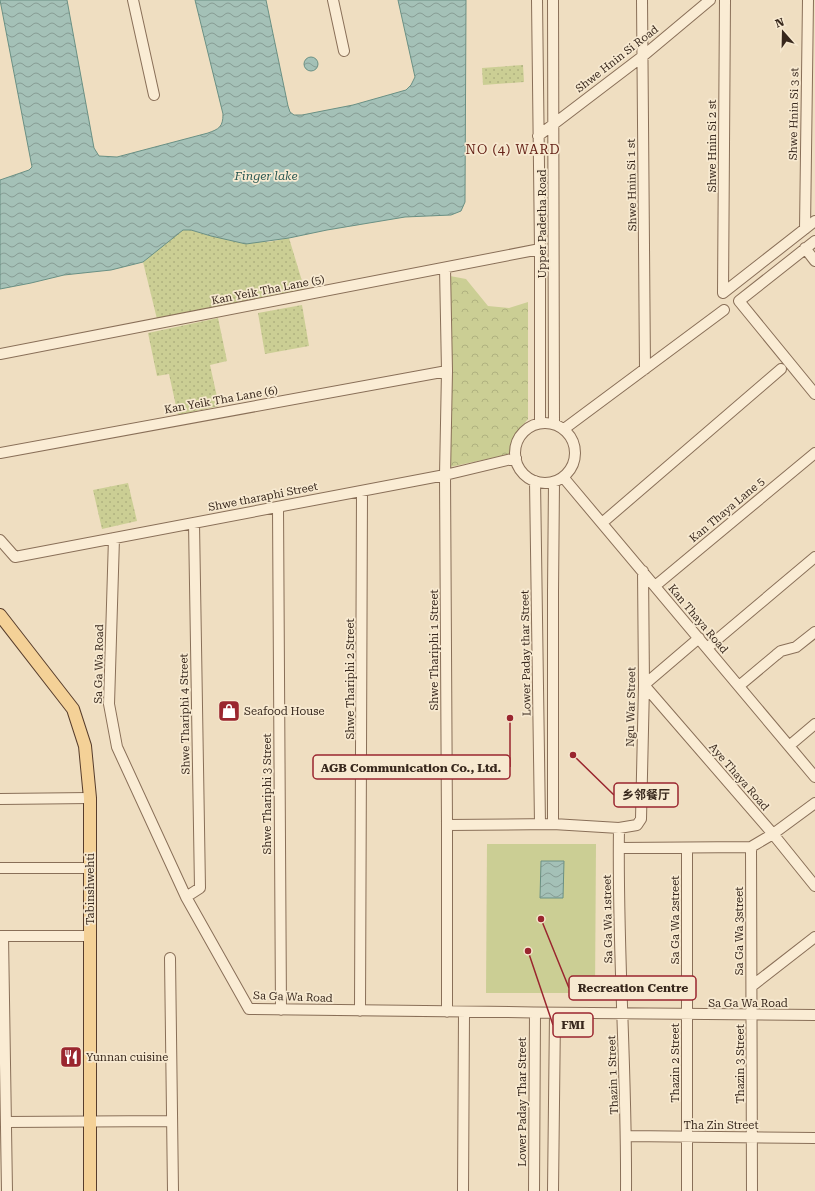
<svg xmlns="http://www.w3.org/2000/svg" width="815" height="1191" viewBox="0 0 815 1191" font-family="'Roboto Serif','Noto Sans SC',serif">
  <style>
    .grass { fill: url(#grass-dots) }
    .forest { fill: url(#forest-crowns) }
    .garden { fill: #cbce94 }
    .water { fill: url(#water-waves); stroke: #6a9084 }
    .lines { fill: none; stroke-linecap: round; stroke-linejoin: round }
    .minor-casing { stroke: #896f58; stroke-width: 12 }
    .major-casing { stroke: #573d2c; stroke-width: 14 }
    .minor { stroke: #faecd4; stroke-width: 10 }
    .major { stroke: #f4d197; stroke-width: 12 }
    .labels { text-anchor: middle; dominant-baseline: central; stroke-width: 3.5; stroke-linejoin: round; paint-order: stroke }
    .street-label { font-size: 11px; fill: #38281d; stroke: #f7e9d0 }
    .poi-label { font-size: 11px; fill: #38281d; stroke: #f7e9d0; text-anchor: start }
    .water-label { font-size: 12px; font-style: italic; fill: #2b5953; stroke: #f7e9d0 }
    .quarter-label { font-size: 13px; letter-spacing: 1px; fill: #67251a; stroke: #f7e9d0 }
    .leader { fill: none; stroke: #9a262f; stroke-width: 1.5 }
    .callout-dot { fill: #9a262f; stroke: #f7e9d0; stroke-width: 1.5 }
    .callout { fill: #f7e9d0; stroke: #9a262f; stroke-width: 1.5 }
    .callout-label { font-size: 12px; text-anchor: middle; font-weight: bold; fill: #38281d }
  </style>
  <defs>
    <pattern id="grass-dots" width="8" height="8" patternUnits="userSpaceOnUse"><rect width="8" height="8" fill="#cbce94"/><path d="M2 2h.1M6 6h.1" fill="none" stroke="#afb17f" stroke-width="1.8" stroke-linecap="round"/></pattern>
    <pattern id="forest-crowns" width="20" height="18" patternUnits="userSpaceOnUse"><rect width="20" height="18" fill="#cbce94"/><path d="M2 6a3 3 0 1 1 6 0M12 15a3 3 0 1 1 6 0" fill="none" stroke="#afb17f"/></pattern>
    <pattern id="water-waves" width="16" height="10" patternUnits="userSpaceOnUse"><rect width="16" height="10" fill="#a4c1b7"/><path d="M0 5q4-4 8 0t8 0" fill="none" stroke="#879d94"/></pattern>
  </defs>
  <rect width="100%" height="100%" fill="#efdec1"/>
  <path class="grass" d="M523,65L524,82L483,85L482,68Z
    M183,229L191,230L211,236L269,242L289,238L305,291L157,319L143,262Z
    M302,305L309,346L265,354L258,313Z
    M218,318L227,361L210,365L219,406L178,415L169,374L157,376L148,333Z
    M128,483L137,521L102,529L93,490Z"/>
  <path class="forest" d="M450,276L466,279L488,306L509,308L528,302V419L515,434L510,454L450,467Z"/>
  <path class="garden" d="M487,844H596L595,993H486Z"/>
  <path class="water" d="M0,0H67L94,148L99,156L117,157L208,133C219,129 223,127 223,114L195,0H266L288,106L290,112L294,115H302L353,105L406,90L411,85L415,77L398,0H466L465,202L461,211L451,215L405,217L327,230L289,238L246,244L211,236L191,230H183L143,262L111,270L64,275L31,283L0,289V180L29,170L32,167Z
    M304 64a7 7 0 1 1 14 0a7 7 0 1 1-14 0Z
    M541,861H564L563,898H540Z"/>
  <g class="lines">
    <g class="minor-casing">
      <path id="minor" d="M133,0L154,95
        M333,0L344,51
        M537,0L540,249V423
        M553,0L554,424
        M642,0L645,369
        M538,136L643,56L710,0
        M805,229L808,0
        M815,241L739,301L815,394
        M805,248L815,261
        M445,268L447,371L445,475L447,825V1012
        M723,293L725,0
        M723,293L815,221
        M0,354L540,249
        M515 453a30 30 0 1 1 60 0a30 30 0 1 1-60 0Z
        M564,429L724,310
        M0,453L447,371
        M563,477L815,777
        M535,481L540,824
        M278,507L281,1010
        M602,523L781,369
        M114,538L109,704L117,747L186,897L249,1009C438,1011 626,1014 815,1015
        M0,540L15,557L445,475L516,458
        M655,586L815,453
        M699,638L644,685L773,834L815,886
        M707,648L815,557
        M739,686L776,655L781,651L796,647L815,632
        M789,746L815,724
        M0,799L90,798
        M553,824V592L554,482
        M447,825L553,824L619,828L637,825L641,819L644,685L643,571
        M619,828C617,949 627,1070 626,1191
        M751,847L752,1191
        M619,848L751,847L773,834L815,803
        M0,868H90
        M186,897L200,888L194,523
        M0,936H90
        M3,936L7,1191
        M170,958L173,1191
        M752,986L815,937
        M360,1011L362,491
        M6,1122L171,1121
        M627,1136L815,1138
        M463,1191L464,1013
        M534,1191L535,1013
        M553,1191L555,1014
        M687,1191V849"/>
    </g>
    <g class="major-casing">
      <path id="major" d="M0,615L73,709L85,746L90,798V1191"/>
    </g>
    <use href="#minor" class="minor"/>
    <use href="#major" class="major"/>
  </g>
  <defs>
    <g id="shop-square" transform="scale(1.15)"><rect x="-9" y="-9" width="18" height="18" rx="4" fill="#9a262f" stroke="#f7e9d0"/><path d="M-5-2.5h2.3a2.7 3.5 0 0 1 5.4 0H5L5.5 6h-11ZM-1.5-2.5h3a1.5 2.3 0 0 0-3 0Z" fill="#fff"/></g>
    <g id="restaurant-square" transform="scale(1.15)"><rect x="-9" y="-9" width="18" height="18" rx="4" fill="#9a262f" stroke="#f7e9d0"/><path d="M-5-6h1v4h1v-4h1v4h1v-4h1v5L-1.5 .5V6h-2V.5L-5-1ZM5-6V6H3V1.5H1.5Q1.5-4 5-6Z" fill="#fff"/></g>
  </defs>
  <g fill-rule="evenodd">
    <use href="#shop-square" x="229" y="711"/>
    <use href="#restaurant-square" x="71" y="1057"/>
  </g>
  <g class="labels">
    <g class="street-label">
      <text transform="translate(617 59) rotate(-38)">Shwe Hnin Si Road</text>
      <text transform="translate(794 114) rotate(-89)">Shwe Hnin Si 3 st</text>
      <text transform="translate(712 146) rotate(-90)">Shwe Hnin Si 2 st</text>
      <text transform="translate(632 185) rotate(-91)">Shwe Hnin Si 1 st</text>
      <text transform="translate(542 224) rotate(-90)">Upper Padetha Road</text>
      <text transform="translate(268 290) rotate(-11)">Kan Yeik Tha Lane (5)</text>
      <text transform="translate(221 400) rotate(-10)">Kan Yeik Tha Lane (6)</text>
      <text transform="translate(263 497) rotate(-11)">Shwe tharaphi Street</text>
      <text transform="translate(727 510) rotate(-40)">Kan Thaya Lane 5</text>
      <text transform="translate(698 619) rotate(50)">Kan Thaya Road</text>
      <text transform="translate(434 650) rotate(-90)">Shwe Thariphi 1 Street</text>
      <text transform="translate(526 653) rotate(-91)">Lower Paday thar Street</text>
      <text transform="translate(99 664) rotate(-89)">Sa Ga Wa Road</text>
      <text transform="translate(350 679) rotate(-90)">Shwe Thariphi 2 Street</text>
      <text transform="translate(631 707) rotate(-89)">Ngu War Street</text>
      <text transform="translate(185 714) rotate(-91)">Shwe Thariphi 4 Street</text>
      <text transform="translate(739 777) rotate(49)">Aye Thaya Road</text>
      <text transform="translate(267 794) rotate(-90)">Shwe Thariphi 3 Street</text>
      <text transform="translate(90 889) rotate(-90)">Tabinshwehti</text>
      <text transform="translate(608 919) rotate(-91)">Sa Ga Wa 1street</text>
      <text transform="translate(675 920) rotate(-90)">Sa Ga Wa 2street</text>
      <text transform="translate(739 931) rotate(-90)">Sa Ga Wa 3street</text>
      <text transform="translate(293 997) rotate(2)">Sa Ga Wa Road</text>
      <text x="748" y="1003">Sa Ga Wa Road</text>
      <text transform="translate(675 1063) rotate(-90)">Thazin 2 Street</text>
      <text transform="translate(740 1064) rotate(-90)">Thazin 3 Street</text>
      <text transform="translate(613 1075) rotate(-92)">Thazin 1 Street</text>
      <text transform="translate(522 1102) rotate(-90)">Lower Paday Thar Street</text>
      <text x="721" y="1125">Tha Zin Street</text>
    </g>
    <g class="poi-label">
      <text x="244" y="711">Seafood House</text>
      <text x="86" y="1057">Yunnan cuisine</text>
    </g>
    <g class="water-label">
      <text x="266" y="176">Finger lake</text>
    </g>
    <g class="quarter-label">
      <text x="513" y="149">NO (4) WARD</text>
    </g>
  </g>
  <path class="leader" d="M510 718L510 767M573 755L614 795M541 919L569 988M528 951L553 1025"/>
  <g class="callout-dot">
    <circle cx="510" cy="718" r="4"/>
    <circle cx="573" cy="755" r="4"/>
    <circle cx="541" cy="919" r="4"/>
    <circle cx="528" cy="951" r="4"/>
  </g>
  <g class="callout">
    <rect x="313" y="755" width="197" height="24" rx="4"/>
    <rect x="614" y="783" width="64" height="24" rx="4"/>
    <rect x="569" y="976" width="127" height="24" rx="4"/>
    <rect x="553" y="1013" width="40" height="24" rx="4"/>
  </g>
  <g class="callout-label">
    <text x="411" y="772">AGB Communication Co., Ltd.</text>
    <text x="646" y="799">乡邻餐厅</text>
    <text x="633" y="992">Recreation Centre</text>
    <text x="573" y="1029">FMI</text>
  </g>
  <g transform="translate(783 32) rotate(340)" stroke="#f7e9d0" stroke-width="3" paint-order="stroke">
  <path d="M0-3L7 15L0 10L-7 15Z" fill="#38281d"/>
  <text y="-6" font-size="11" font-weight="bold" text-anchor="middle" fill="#38281d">N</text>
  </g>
</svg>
